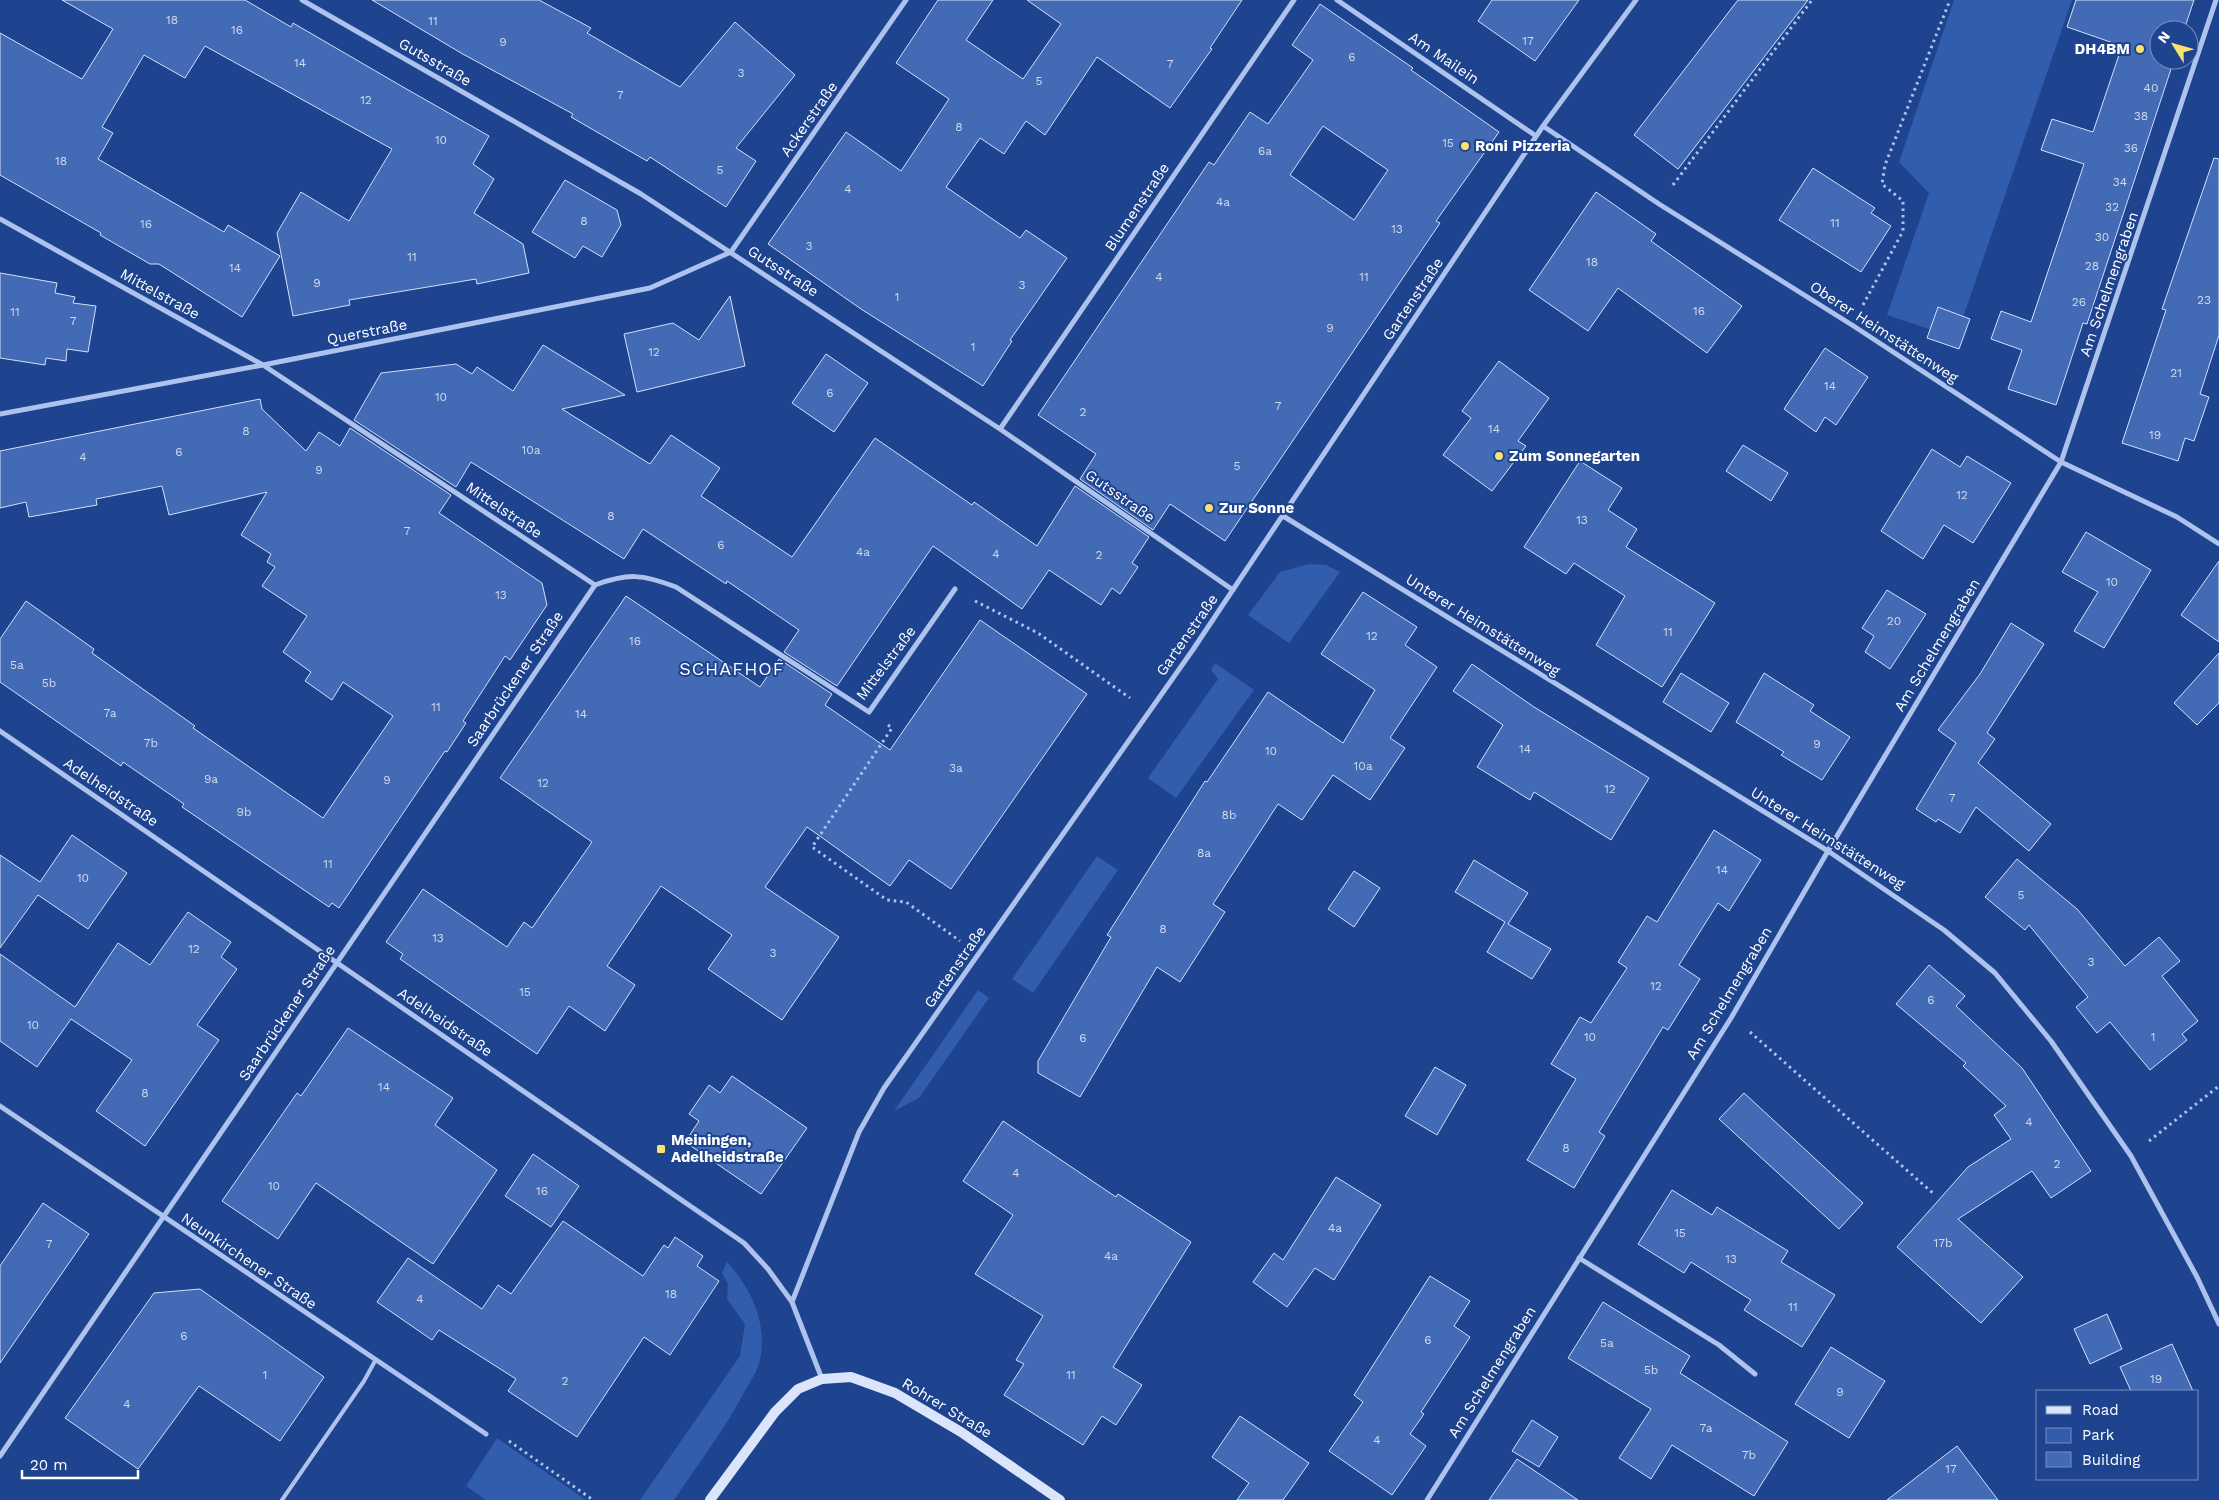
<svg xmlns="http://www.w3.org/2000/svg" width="2219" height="1500" viewBox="0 0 2219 1500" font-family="'Work Sans',sans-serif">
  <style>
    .green { fill: #325cac }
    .building { fill: #436ab4; stroke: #d3e0f9; fill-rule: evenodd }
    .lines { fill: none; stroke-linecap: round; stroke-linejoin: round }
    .path { stroke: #adc3ed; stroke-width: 3; stroke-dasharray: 2.5 4; stroke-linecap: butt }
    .service { stroke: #adc3ed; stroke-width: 4 }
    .minor { stroke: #adc3ed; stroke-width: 5 }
    .secondary { stroke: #dae4fa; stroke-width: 10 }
    .poi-dot { fill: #fbe16d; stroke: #1e438f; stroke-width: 2 }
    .labels { text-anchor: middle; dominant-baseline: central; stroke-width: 4; stroke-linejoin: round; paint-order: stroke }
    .number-label { font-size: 12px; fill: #d0daec }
    .poi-label { font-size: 15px; font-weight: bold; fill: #fff; stroke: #1e438f; text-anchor: start }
    .street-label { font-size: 15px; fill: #fff; stroke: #1e438f }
    .quarter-label { font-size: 18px; letter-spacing: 1px; fill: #fff; stroke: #1e438f }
  </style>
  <rect width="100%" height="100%" fill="#1e438f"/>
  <path class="green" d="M1954,0H2072L1956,338L1887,315L1929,193L1899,162Z
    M1309,564L1326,565L1340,572L1289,643L1248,615L1280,572Z
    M1215,663L1254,690L1176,798L1148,778L1218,679L1211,670Z
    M1097,856L1118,870L1033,993L1012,979Z
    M978,990L989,998L919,1098L894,1111Z
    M727,1262C753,1290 770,1329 758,1367C755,1375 749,1383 745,1391C725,1429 698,1464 674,1500H640L740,1356L745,1324L727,1299L728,1284L722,1273Z
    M497,1438L586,1500H486L466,1486Z"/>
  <path class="building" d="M62,0H245L291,27L293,23L403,87L489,136L473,164L494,179L474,213L523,244L529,273L477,284L476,279L349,300L350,305L293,316L277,233L301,192L349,221L392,149L205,46L185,78L144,55L102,127L113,133L98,159L224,232L228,225L280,256L242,317L159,264H150L100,235L101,233L0,175V33L82,79L113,29Z
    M372,0H539L591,28L587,33L680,87L735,22L795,75L736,148L756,161L726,207L650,157L647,161L571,117L573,114L461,53Z
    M938,0H993L966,40L1023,79L1061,24L1027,0H1242L1210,48L1212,49L1170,108L1097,57L1045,135L1026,121L1004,154L980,138L946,187L1020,238L1026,230L1067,258L1010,340L1012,341L983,386L861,309L768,244L846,132L901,171L949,99L896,63Z
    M1492,0H1579L1535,61L1478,21Z
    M1738,0H1808L1678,169L1634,135Z
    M2076,0H2194L2184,30H2159V60H2174L2087,324L2083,323L2056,405L2008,389L2022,350L1991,339L2001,311L2031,322L2084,164L2041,150L2052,119L2093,132L2122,46L2067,27Z
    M1320,4L1413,68L1411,70L1499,132L1436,221L1440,223L1225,541L1170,504L1153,530L1080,479L1096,454L1038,415L1209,162L1214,165L1250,112L1268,124L1313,60L1292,45ZM1323,126L1388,170L1354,220L1290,175Z
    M2214,158L2219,159V335L2200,394L2209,397L2194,441L2185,438L2178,461L2122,443L2166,310L2162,309Z
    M1813,168L1875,208L1871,213L1891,226L1861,272L1779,220Z
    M565,180L617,210L621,225L602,257L583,246L575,258L532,232Z
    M1596,192L1656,234L1651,241L1742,306L1707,353L1618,288L1588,331L1529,290Z
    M0,273L57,283L55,293L75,297L73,303L96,306L88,352L67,349L66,361L46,358L45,365L0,358Z
    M730,296L745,366L637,392L624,334L673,323L699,340Z
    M1938,307L1970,319L1959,349L1927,338Z
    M543,345L625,395L562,409L650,464L671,435L720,468L701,496L792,557L875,438L972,505L974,502L1037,546L1075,486L1149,537L1132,563L1138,567L1120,594L1112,588L1101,605L1049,570L1022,609L933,546L837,686L784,652L799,630L727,581L726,584L643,529L624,559L471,462L456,487L354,420L381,373L456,364L472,374L477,367L513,391Z
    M1825,348L1868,377L1836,425L1825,417L1816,432L1784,409Z
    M826,354L868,383L834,432L792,403Z
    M1499,361L1549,398L1518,441L1526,446L1492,491L1443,455L1471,418L1462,411Z
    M260,399L262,409L306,451L319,432L340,446L350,428L451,495L439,513L542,583L547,605L510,660L505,656L463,721L466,723L447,752L445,751L339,908L332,903L329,907L182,807L184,804L123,762L121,766L0,682V639L26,601L94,649L92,653L195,726L193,728L323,818L393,716L343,682L332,700L305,681L311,672L283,652L307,616L262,586L275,567L267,562L271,554L241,535L267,492L169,515L162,486L96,499L97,505L29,517L26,502L0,508V451Z
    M1743,445L1788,473L1771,501L1726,471Z
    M1932,449L1960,467L1967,456L2011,483L1973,543L1944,525L1923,559L1881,531Z
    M1580,461L1622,488L1608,510L1637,529L1626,547L1715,603L1662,687L1596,645L1625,596L1574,563L1566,574L1524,547Z
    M2086,532L2151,570L2104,648L2074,631L2098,592L2062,572Z
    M2219,561V642L2181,615Z
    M1887,590L1926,614L1890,669L1865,652L1874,636L1862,628Z
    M1363,592L1417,627L1405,645L1437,667L1390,738L1405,748L1370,800L1333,775L1302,820L1278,804L1213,904L1225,912L1180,982L1157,967L1080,1097L1038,1073V1061L1111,937L1107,935L1205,781L1207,782L1268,692L1343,743L1375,690L1321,654Z
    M626,596L760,687L779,659L832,694L825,705L890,750L980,620L1087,694L951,889L909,860L890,886L807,827L765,887L839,937L782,1020L708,969L732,935L661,886L607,966L635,985L605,1031L569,1006L537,1054L400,959L403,954L386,942L423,889L507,947L524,922L532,928L592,842L500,778Z
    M2011,623L2044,644L1987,733L1995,739L1978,763L2051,824L2029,851L1976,807L1960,833L1938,819L1936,822L1916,809L1956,743L1938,730L1980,674Z
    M2219,653V703L2197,725L2174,703Z
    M1472,664L1534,707L1649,778L1611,840L1534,792L1530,800L1477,767L1503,725L1453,691Z
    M1681,673L1729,703L1711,732L1663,702Z
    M1764,673L1814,705L1810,711L1850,737L1822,780L1781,755L1784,752L1736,722Z
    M1714,830L1761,860L1729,911L1718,903L1679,965L1700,979L1668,1030L1663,1027L1599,1132L1605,1136L1574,1188L1527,1160L1576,1079L1551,1064L1580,1017L1591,1023L1627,968L1618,962L1647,916L1657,922Z
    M72,835L127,873L88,929L38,895L0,948V855L40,882Z
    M2017,859L2077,909L2125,966L2159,937L2180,961L2162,976L2198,1021L2182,1034L2187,1040L2150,1070L2110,1022L2097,1033L2076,1007L2088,997L2029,925L2025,930L1985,897Z
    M1474,860L1528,893L1508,924L1551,949L1532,979L1487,952L1505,922L1455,892Z
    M1354,871L1380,888L1354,927L1328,909Z
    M188,912L231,942L221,957L237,969L197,1025L219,1040L145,1146L96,1111L132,1060L71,1019L37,1067L0,1041V954L75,1007L118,943L150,965Z
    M1929,965L1965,996L1956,1006L2022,1068L2091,1171L2051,1198L2032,1171L1958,1219L2023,1277L1981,1323L1897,1247L1968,1167L2011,1139L1994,1115L2006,1106L1963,1066L1966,1063L1896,1004Z
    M348,1028L453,1098L435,1125L497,1170L433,1264L316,1183L278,1239L222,1201L297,1093L301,1096Z
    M1435,1067L1466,1085L1437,1135L1405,1116Z
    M732,1076L807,1128L761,1194L685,1142L699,1121L689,1114L709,1085L720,1093Z
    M1744,1093L1863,1203L1839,1229L1719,1119Z
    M1003,1121L1116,1197L1118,1194L1191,1242L1113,1367L1142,1385L1116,1425L1102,1416L1083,1445L1004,1395L1024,1364L1016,1360L1043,1316L975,1274L1013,1215L963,1181Z
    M533,1154L579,1186L551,1227L505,1196Z
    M1336,1177L1381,1205L1334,1280L1315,1268L1287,1307L1253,1282L1274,1253L1283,1260Z
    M1672,1190L1712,1215L1717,1207L1788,1251L1781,1262L1835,1295L1802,1347L1744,1310L1751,1300L1691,1262L1684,1273L1638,1244Z
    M43,1203L89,1234L0,1363V1266Z
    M563,1221L643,1276L664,1245L668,1248L675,1237L703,1256L697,1266L719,1281L670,1355L644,1337L577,1437L508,1391L516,1379L439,1330L432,1340L377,1302L408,1258L482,1309L498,1285L511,1294Z
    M1430,1276L1470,1301L1454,1326L1470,1337L1421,1412L1424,1414L1410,1434L1426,1446L1392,1495L1329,1451L1363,1402L1354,1395Z
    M200,1289L324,1377L280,1441L199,1386L138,1469L65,1418L154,1293Z
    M1603,1302L1690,1356L1680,1373L1788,1442L1754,1496L1672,1445L1651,1479L1619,1458L1651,1409L1568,1358Z
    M2107,1314L2122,1349L2090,1364L2074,1329Z
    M2172,1344L2193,1391H2131L2120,1367Z
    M1831,1347L1885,1381L1849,1438L1795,1404Z
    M1240,1416L1309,1463L1283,1500H1237L1249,1483L1212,1457Z
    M1532,1420L1558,1437L1539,1467L1512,1451Z
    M1957,1446L1998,1500H1887Z
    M1517,1459L1578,1500H1489Z"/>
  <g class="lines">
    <path class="path" d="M1673,185L1812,0
      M1863,305L1903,231V201L1882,184L1885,165L1950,0
      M975,601L1038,633L1130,698
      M888,725L892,728L812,847L887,900L906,902L960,941
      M1750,1032L1935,1195
      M2149,1141L2219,1086
      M509,1441L593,1500"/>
    <path class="service" d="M282,1500L364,1381L375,1361"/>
    <path class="minor" d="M302,0L641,194L1000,429L1233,590
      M1337,0L1536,136
      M1543,126L1659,204L1852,325L2061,462L2177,517L2219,544
      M0,219L263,365L595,585C628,573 642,574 676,587L869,712L955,589
      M731,252L906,0
      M0,414L263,365L650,288L731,252
      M1000,429L1294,0
      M1283,516L1828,851L1944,930L1995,973L2051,1041L2131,1156L2197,1277L2219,1324
      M0,731L744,1243L768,1269L792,1302L822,1379
      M0,1106L486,1434
      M1579,1258L1719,1345L1755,1374
      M792,1302L859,1132L884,1088L1192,651L1543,126L1636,0
      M0,1456L595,585
      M1427,1500L1731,1018L1828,851L2061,462L2216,0"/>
    <path class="secondary" d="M710,1500L775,1412L798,1389L822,1379L851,1377L895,1393L961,1432L1060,1500"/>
  </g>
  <g class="poi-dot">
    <circle cx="2140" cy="49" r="5"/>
    <circle cx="1465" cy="146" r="5"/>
    <circle cx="1499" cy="456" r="5"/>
    <circle cx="1209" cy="508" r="5"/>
    <rect x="656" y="1144" width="10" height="10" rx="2.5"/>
  </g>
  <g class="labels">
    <g class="number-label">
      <text x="172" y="20">18</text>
      <text x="433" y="21">11</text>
      <text x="237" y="30">16</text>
      <text x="1528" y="41">17</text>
      <text x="503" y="42">9</text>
      <text x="1352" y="57">6</text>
      <text x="300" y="63">14</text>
      <text x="1170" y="64">7</text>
      <text x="741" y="73">3</text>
      <text x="1039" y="81">5</text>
      <text x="2151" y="88">40</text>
      <text x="620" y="95">7</text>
      <text x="366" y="100">12</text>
      <text x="2141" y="116">38</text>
      <text x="959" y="127">8</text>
      <text x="441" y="140">10</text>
      <text x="1448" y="143">15</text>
      <text x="2131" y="148">36</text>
      <text x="1265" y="151">6a</text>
      <text x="61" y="161">18</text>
      <text x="720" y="170">5</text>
      <text x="2120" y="182">34</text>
      <text x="848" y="189">4</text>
      <text x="1223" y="202">4a</text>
      <text x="2112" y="207">32</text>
      <text x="584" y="221">8</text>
      <text x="1835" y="223">11</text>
      <text x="146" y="224">16</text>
      <text x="1397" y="229">13</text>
      <text x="2102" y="237">30</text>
      <text x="809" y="246">3</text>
      <text x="412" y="257">11</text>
      <text x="1592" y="262">18</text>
      <text x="2092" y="266">28</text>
      <text x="235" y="268">14</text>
      <text x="1159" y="277">4</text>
      <text x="1364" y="277">11</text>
      <text x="317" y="283">9</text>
      <text x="1022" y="285">3</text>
      <text x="897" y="297">1</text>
      <text x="2204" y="300">23</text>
      <text x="2079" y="302">26</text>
      <text x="1699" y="311">16</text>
      <text x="15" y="312">11</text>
      <text x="73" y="321">7</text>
      <text x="1330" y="328">9</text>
      <text x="973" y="347">1</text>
      <text x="654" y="352">12</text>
      <text x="2176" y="373">21</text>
      <text x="1830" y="386">14</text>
      <text x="830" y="393">6</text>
      <text x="441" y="397">10</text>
      <text x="1278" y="406">7</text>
      <text x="1083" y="412">2</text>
      <text x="1494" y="429">14</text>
      <text x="246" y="431">8</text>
      <text x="2155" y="435">19</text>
      <text x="531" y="450">10a</text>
      <text x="179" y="452">6</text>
      <text x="83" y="457">4</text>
      <text x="1237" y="466">5</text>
      <text x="319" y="470">9</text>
      <text x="1962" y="495">12</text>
      <text x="611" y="516">8</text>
      <text x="1582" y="520">13</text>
      <text x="407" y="531">7</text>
      <text x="721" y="545">6</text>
      <text x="863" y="552">4a</text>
      <text x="996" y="554">4</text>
      <text x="1099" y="555">2</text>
      <text x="2112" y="582">10</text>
      <text x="501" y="595">13</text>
      <text x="1894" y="621">20</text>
      <text x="1668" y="632">11</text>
      <text x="1372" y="636">12</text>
      <text x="635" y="641">16</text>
      <text x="17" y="665">5a</text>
      <text x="49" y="683">5b</text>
      <text x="436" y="707">11</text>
      <text x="110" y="713">7a</text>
      <text x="581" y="714">14</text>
      <text x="151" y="743">7b</text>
      <text x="1817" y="744">9</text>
      <text x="1525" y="749">14</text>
      <text x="1271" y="751">10</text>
      <text x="1363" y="766">10a</text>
      <text x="956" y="768">3a</text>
      <text x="211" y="779">9a</text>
      <text x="387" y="780">9</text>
      <text x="543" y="783">12</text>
      <text x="1610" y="789">12</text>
      <text x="1952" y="798">7</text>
      <text x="244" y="812">9b</text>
      <text x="1229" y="815">8b</text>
      <text x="1204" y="853">8a</text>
      <text x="328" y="864">11</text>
      <text x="1722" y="870">14</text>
      <text x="83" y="878">10</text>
      <text x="2021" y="895">5</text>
      <text x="1163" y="929">8</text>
      <text x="438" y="938">13</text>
      <text x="194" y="949">12</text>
      <text x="773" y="953">3</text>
      <text x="2091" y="962">3</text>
      <text x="1656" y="986">12</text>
      <text x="525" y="992">15</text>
      <text x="1931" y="1000">6</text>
      <text x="33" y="1025">10</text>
      <text x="1590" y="1037">10</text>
      <text x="2153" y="1037">1</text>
      <text x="1083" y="1038">6</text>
      <text x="384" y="1087">14</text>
      <text x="145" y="1093">8</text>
      <text x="2029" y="1122">4</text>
      <text x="1566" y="1148">8</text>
      <text x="2057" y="1164">2</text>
      <text x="1016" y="1173">4</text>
      <text x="274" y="1186">10</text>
      <text x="542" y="1191">16</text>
      <text x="1335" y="1228">4a</text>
      <text x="1680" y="1233">15</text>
      <text x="1943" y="1243">17b</text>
      <text x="49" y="1244">7</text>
      <text x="1111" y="1256">4a</text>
      <text x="1731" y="1259">13</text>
      <text x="671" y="1294">18</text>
      <text x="420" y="1299">4</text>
      <text x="1793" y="1307">11</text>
      <text x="184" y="1336">6</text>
      <text x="1428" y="1340">6</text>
      <text x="1607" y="1343">5a</text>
      <text x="1651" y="1370">5b</text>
      <text x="265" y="1375">1</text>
      <text x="1071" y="1375">11</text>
      <text x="2156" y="1379">19</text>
      <text x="565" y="1381">2</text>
      <text x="1840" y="1392">9</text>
      <text x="127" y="1404">4</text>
      <text x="1706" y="1428">7a</text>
      <text x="1377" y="1440">4</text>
      <text x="1749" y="1455">7b</text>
      <text x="1951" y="1469">17</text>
    </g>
    <g class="poi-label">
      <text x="2130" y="49" text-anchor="end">DH4BM</text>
      <text x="1475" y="146">Roni Pizzeria</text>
      <text x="1509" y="456">Zum Sonnegarten</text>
      <text x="1219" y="508">Zur Sonne</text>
      <text x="671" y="1140">Meiningen,<tspan x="671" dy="17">Adelheidstraße</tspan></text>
    </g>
    <g class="street-label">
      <text transform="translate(1444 58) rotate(34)">Am Mailein</text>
      <text transform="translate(435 62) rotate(30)">Gutsstraße</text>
      <text transform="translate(809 119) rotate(-55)">Ackerstraße</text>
      <text transform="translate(1137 207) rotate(-56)">Blumenstraße</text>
      <text transform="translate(783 271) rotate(33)">Gutsstraße</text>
      <text transform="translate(2109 284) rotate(-71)">Am Schelmengraben</text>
      <text transform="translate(160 294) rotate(29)">Mittelstraße</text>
      <text transform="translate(1413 299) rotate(-56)">Gartenstraße</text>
      <text transform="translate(367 332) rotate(-11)">Querstraße</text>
      <text transform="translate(1884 332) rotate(33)">Oberer Heimstättenweg</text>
      <text transform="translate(1120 496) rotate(35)">Gutsstraße</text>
      <text transform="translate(504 510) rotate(34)">Mittelstraße</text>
      <text transform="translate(1483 625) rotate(32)">Unterer Heimstättenweg</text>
      <text transform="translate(1187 635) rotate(-55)">Gartenstraße</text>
      <text transform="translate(1937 645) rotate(-59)">Am Schelmengraben</text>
      <text transform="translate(886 663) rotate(-53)">Mittelstraße</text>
      <text transform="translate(515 679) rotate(-56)">Saarbrückener Straße</text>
      <text transform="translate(111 792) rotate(34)">Adelheidstraße</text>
      <text transform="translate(1828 838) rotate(32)">Unterer Heimstättenweg</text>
      <text transform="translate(955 967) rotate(-55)">Gartenstraße</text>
      <text transform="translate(1729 993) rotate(-59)">Am Schelmengraben</text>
      <text transform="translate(287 1013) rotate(-56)">Saarbrückener Straße</text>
      <text transform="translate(445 1022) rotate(34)">Adelheidstraße</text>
      <text transform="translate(249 1261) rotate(34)">Neunkirchener Straße</text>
      <text transform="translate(1492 1372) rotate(-58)">Am Schelmengraben</text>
      <text transform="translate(947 1408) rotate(31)">Rohrer Straße</text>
    </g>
    <g class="quarter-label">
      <text x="732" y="668">SCHAFHOF</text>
    </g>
  </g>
  <rect x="2036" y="1390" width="162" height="90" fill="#1e438f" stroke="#788ebc"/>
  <rect x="2046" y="1406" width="25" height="8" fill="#dae4fa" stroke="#788ebc"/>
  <text x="2082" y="1415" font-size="15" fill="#ffffff">Road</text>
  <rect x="2046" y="1428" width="25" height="15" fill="#325cac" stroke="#788ebc"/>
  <text x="2082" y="1440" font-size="15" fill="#ffffff">Park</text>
  <rect x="2046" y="1452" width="25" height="15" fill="#436ab4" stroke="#788ebc"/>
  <text x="2082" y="1465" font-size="15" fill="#ffffff">Building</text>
  <g transform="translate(2174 45) rotate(307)"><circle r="24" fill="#1e438f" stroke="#788ebc"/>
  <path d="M0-4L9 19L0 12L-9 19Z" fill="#fbe16d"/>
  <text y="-8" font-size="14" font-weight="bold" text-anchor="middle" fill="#ffffff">N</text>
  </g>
  <path d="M22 1470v8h116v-8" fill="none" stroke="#ffffff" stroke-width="2.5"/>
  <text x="30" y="1470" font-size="15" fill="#ffffff" stroke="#1e438f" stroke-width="4" paint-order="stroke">20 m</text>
</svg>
